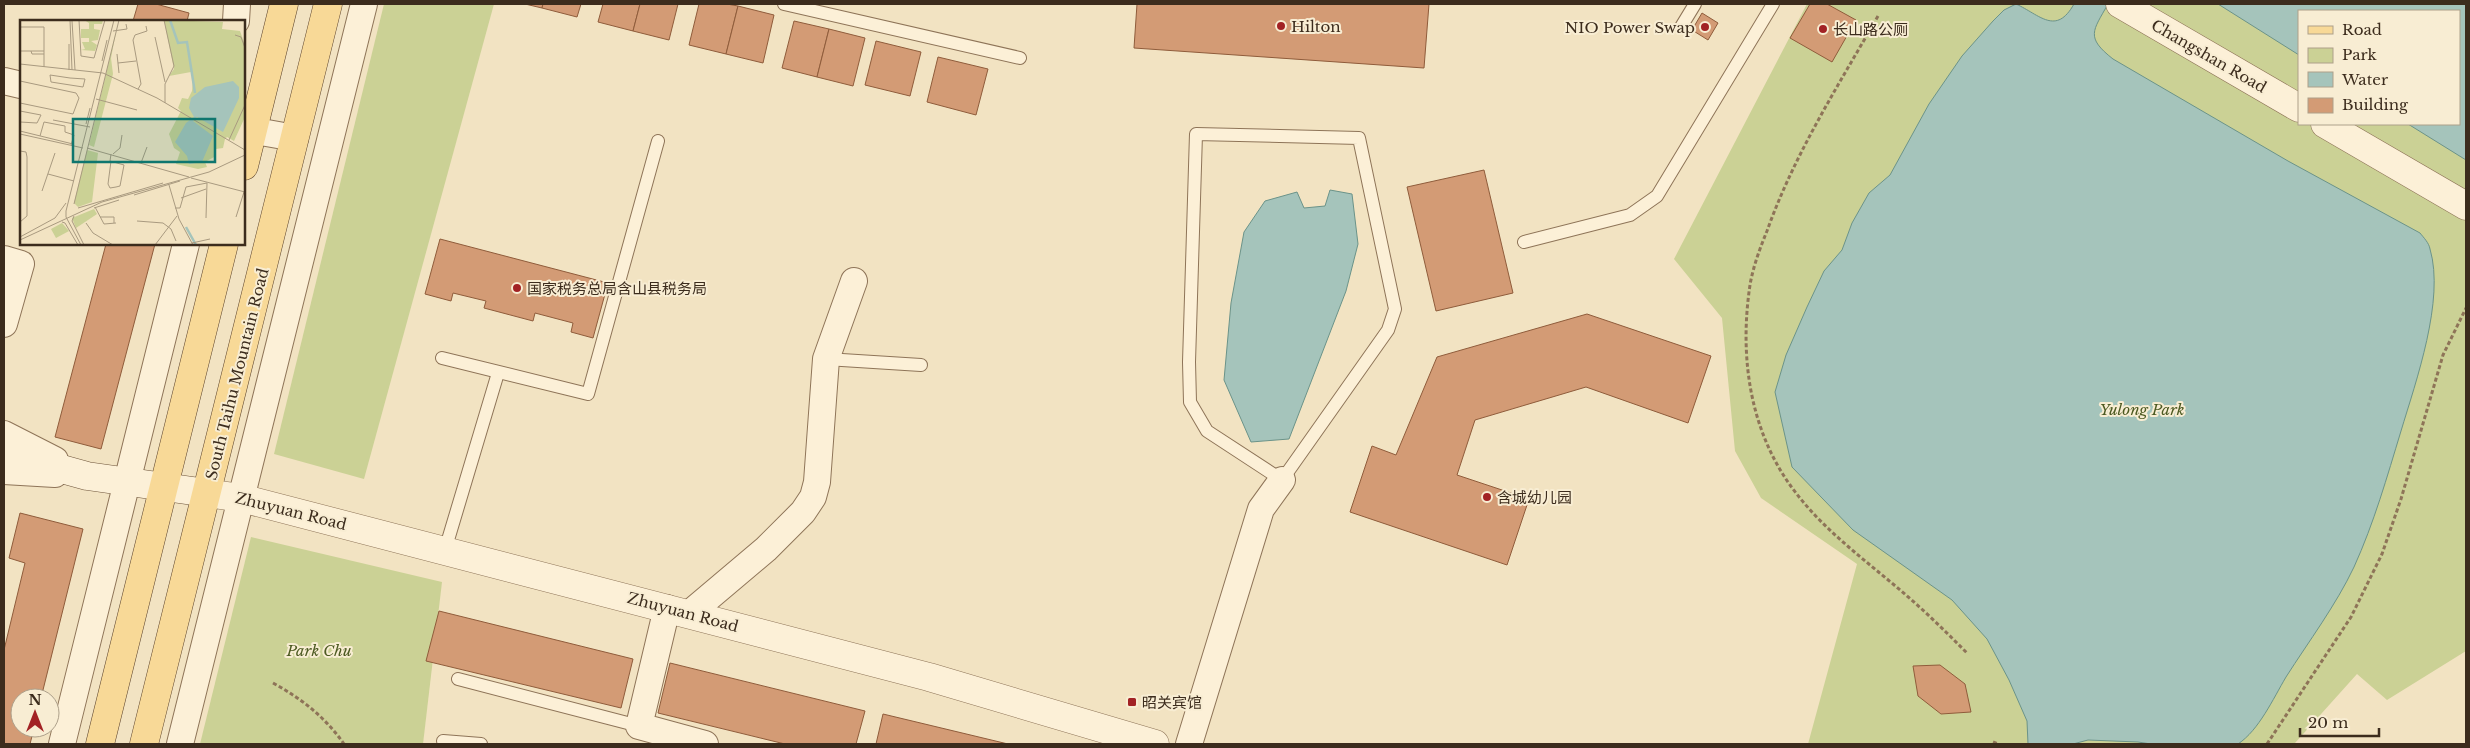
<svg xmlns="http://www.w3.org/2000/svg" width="2470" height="748" font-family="'Libre Baskerville','Noto Sans SC',serif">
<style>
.green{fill:#cbd195;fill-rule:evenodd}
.water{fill:#a5c4bb;stroke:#6b9389}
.building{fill:#d39b75;stroke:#8f5c3b}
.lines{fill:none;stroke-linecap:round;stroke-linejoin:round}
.service-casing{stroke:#8e7458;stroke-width:14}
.minor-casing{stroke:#8e7458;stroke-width:28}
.tertiary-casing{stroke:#8e7458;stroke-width:29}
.secondary-casing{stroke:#6f553b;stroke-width:29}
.primary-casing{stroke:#5b422c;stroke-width:29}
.path{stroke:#8e7458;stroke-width:3;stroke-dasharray:4 2.5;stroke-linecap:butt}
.service{stroke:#fcf0d7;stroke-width:12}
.minor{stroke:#fcf0d7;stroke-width:26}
.tertiary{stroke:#fcf0d7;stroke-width:28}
.secondary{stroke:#fcf0d7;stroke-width:28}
.primary{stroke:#f8d997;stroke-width:28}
.poi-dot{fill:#a22224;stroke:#f8edd3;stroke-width:2}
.labels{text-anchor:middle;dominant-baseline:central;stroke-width:4;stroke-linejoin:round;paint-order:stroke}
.poi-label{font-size:15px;fill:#3c2c1d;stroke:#f8edd3;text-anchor:start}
.street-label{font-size:15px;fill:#3c2c1d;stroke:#f8edd3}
.park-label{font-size:15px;font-style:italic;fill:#4d5a22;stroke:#f8edd3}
.inset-river{fill:none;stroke:#a5c4bb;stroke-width:2.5}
.inset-road{fill:none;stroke:#a99a80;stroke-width:1}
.view{fill:#0f766e;fill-opacity:0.15;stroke:#0f766e;stroke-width:2.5}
.inset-edge{fill:none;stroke:#3c2c1d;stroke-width:2.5}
</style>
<rect width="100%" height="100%" fill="#f2e3c2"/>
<g class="green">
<polygon points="384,4 494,4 364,479 274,454"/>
<path d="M1807 4H2466V651L2387 700 2357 674 2295 743 2297 744H1808L1857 564 1761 498 1735 451 1722 318 1674 259ZM2299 11H2459V124H2299Z"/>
<polygon points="251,537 442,582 423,744 200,744"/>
</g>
<g class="water">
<path d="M2016 4C2040 15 2056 36 2074 4H2108C2093 31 2085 37 2113 59L2288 161 2420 233C2424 238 2429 243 2430 249 2445 300 2416 381 2401 431 2387 477 2374 523 2354 567 2336 605 2309 641 2286 677 2273 699 2259 730 2238 744H2151L2138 742 2088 740 2073 744H2028L2027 721 2009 680 1987 639 1952 600 1853 530 1792 467 1775 392 1786 355 1807 307 1824 271 1842 250 1852 223 1869 193 1890 175 1929 104 1962 56 1993 21 2004 10Z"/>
<polygon points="2218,4 2466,4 2466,160 2408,124 2459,124 2459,11 2299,11 2299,55"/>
<polygon points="1330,190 1352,194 1358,244 1346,291 1289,439 1251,442 1224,380 1231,303 1244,232 1265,201 1297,192 1304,208 1325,206"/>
</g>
<g class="building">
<polygon points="138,4 156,4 189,13 187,21 133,21"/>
<polygon points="525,4 543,4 542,8"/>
<polygon points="543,4 581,4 577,17 542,8"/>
<polygon points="603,4 640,4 633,31 598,22"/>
<polygon points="640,4 678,4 669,40 633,31"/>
<polygon points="699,4 727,4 738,6 726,54 689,45"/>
<polygon points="1137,4 1429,4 1424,68 1134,48"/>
<polygon points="1810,4 1827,4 1856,20 1832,62 1790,38"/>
<polygon points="738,6 774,15 763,63 726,54"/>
<polygon points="1702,13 1718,23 1708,40 1692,30"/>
<polygon points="794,21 829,29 817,77 782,68"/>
<polygon points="829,29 865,38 853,86 817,77"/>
<polygon points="876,41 921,52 910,96 865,85"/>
<polygon points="938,57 988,69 976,115 927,102"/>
<polygon points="1484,170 1513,293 1436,311 1407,187"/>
<polygon points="440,239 608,283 593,338 571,332 573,323 535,313 533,321 484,308 486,301 453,293 451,301 425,294"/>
<polygon points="106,244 155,244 101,449 55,437"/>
<polygon points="1587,314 1711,356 1688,423 1586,387 1475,420 1457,475 1529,499 1507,565 1350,512 1372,446 1396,455 1437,357"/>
<polygon points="20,513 83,529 41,698 20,698 20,728 34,728 30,744 4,744 4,650 25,563 9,558"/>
<polygon points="439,611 633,659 621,708 426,661"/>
<polygon points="670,663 865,711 856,744 785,744 658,713"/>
<polygon points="1940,665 1965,684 1971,712 1941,714 1918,696 1913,666"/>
<polygon points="883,714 1008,744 876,744"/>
</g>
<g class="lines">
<g class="service-casing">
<g id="service">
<polyline points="784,4 1020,58"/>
<polyline points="1681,27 1695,4"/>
<polygon points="1196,134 1359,138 1395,309 1388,330 1282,480 1207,431 1190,402 1189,362"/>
<polyline points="1524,242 1630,215 1657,196 1773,4"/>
<polyline points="442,358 588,394 658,141"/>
<polyline points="826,359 921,365"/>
<polyline points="445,550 498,373"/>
<polyline points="458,679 639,726"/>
<polyline points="443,741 481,744"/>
</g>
</g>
<g class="minor-casing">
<g id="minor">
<polyline points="236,21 237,4"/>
<polyline points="4,81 21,85"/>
<polyline points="244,129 295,138"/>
<polyline points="4,259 21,264 4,324"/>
<polyline points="4,434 55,460"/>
<polyline points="4,471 55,474"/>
<polyline points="667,608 639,726 705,744"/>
<polyline points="689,614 766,549 803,512 813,497 817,482 826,359 854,281"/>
<polyline points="62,744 186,244"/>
<polyline points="180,744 364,4"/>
<polyline points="1189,744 1261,509 1282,480"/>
</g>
</g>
<g class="tertiary-casing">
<g id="tertiary">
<polyline points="2120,4 2299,108"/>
<polyline points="2325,124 2466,206"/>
<polyline points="207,493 241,498 929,677 1155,744"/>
</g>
</g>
<g class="secondary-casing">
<polyline id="secondary" points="4,453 87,476 207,493"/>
</g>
<g class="primary-casing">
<g id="primary">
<polyline points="244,166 284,4"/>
<polyline points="100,744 224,244"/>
<polyline points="144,744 328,4"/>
</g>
</g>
<g class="path">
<path d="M1878 16C1838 86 1794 155 1767 231 1760 248 1753 267 1750 285 1739 358 1750 434 1796 493 1829 536 1875 567 1915 603 1933 619 1950 636 1967 653"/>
<path d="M273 683C302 699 325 717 344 744"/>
<polyline points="1993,742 1998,744"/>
<polyline points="2267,744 2351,617 2382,554 2401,499 2443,355 2466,308"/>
</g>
<use href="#service" class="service"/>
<use href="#minor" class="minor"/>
<use href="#tertiary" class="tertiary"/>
<use href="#secondary" class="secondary"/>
<use href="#primary" class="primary"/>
</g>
<g class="poi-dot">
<circle cx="1281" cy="26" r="5"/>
<circle cx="1705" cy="27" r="5"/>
<circle cx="1823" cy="29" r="5"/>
<circle cx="517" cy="288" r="5"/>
<circle cx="1487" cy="497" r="5"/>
<rect x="1127" y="697" width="10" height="10" rx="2.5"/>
</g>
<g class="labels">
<g class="poi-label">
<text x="1291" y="26">Hilton</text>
<text x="1695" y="27" text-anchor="end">NIO Power Swap</text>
<text x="1833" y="29">长山路公厕</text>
<text x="527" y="288">国家税务总局含山县税务局</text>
<text x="1497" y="497">含城幼儿园</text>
<text x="1142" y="702">昭关宾馆</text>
</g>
<g class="street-label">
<text transform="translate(2209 56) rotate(30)">Changshan Road</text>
<text transform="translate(237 374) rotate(-76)">South Taihu Mountain Road</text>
<text transform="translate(291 511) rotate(14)">Zhuyuan Road</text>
<text transform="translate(683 612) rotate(15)">Zhuyuan Road</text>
</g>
<g class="park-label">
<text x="2142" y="409">Yulong Park</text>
<text x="319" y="650">Park Chu</text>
</g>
</g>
<g transform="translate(20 20)">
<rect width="225" height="225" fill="#f2e3c2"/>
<path d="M64 0H83L82 4H74V9L80 10 78 20 71 21 77 25 75 31 61 30 65 29 62 22H69V18H61V9H69V3ZM144 0 203 2 202 9 220 11 225 25V97L214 121 207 117 205 119 203 128 196 129V136L185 142 187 147 178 149 156 144 160 132 154 128 149 114 161 91 158 88 162 78 168 79 172 71 173 59 171 52 149 56 154 49ZM96 12 91 38 93 54 74 127 69 125ZM67 130 78 133 72 182 58 187 54 183ZM74 189 77 194 56 208 52 198ZM42 203 49 211 36 218 31 209Z" fill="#cbd195"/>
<path d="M213 61 219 67V78L203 112 177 97 173 101 193 116 182 142 169 144 167 136 155 122 166 103 174 97 169 88 171 78 185 67Z" fill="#a5c4bb"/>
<path class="inset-river" d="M150 0 158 23 167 22 175 73M166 207 176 225"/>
<path class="inset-road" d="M50 0 52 50M59 0 61 36 74 38 85 0M144 0 154 46 145 64V83M52 1 55 50M0 7H24V47M93 11 107 9 106 4M215 15 221 17 225 28M135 17 145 62M49 24V50M0 31H24M11 31 12 34H24M97 34 99 53M82 41 87 20M98 43 116 41M0 44 83 53 137 78 225 130M30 55 50 58 65 59 63 67 31 62ZM0 61 56 73 59 78 53 94 0 83M118 69 121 64 113 20 115 15 127 11 126 6M76 79 117 90M0 91 21 95 17 103 0 102M33 100 70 107M66 104 70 88M0 111 53 124M0 114 63 128M20 116 24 102 45 106V112L54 115 51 125M209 120 225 85M67 128 169 157M0 131 6 132 7 137V196L0 202M93 134 100 128 102 115M91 141 88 164 90 168 96 167 100 166 104 145 90 141 91 134M121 143 127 127M28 154 54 161M171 158 225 172M149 165 159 199 173 225M22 171 35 133M114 175 160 161M161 178 186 169M54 184 99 0M75 187 84 204 96 203M58 188 143 163M74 188 99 180M155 188H160L166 167 187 163 186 198M54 196 52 201 64 225M80 197H94V203M216 197 224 172M117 201 143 203 151 209 156 221M42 202 45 203 58 225M66 203 73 213 93 225M0 217 35 198 46 183M0 220 82 182 189 152 225 135M172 223 190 219M61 225 46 197V191L94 0M135 225 157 196"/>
<path class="view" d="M53 99H195V142H53Z"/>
<rect width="225" height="225" class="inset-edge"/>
</g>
<rect width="2470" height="748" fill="none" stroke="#3c2c1d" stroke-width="10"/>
<rect x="2298" y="10" width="162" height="115" fill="#f8edd3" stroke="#ada08a"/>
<rect x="2308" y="26" width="25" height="8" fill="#f8d997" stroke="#ada08a"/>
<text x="2342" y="35" font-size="15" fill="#3c2c1d">Road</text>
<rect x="2308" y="48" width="25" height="15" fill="#cbd195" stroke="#ada08a"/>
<text x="2342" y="60" font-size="15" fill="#3c2c1d">Park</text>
<rect x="2308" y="72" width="25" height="15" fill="#a5c4bb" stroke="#ada08a"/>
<text x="2342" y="85" font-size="15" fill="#3c2c1d">Water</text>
<rect x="2308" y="98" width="25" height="15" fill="#d39b75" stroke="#ada08a"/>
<text x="2342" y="110" font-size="15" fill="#3c2c1d">Building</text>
<g transform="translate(35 713)"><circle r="24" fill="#f8edd3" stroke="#ada08a"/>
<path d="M0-4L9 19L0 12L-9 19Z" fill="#a22224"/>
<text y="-8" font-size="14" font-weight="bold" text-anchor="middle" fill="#3c2c1d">N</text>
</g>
<path d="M2300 728v8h79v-8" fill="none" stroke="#3c2c1d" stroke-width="2.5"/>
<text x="2308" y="728" font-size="15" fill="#3c2c1d" stroke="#f8edd3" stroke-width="4" paint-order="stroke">20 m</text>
</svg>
